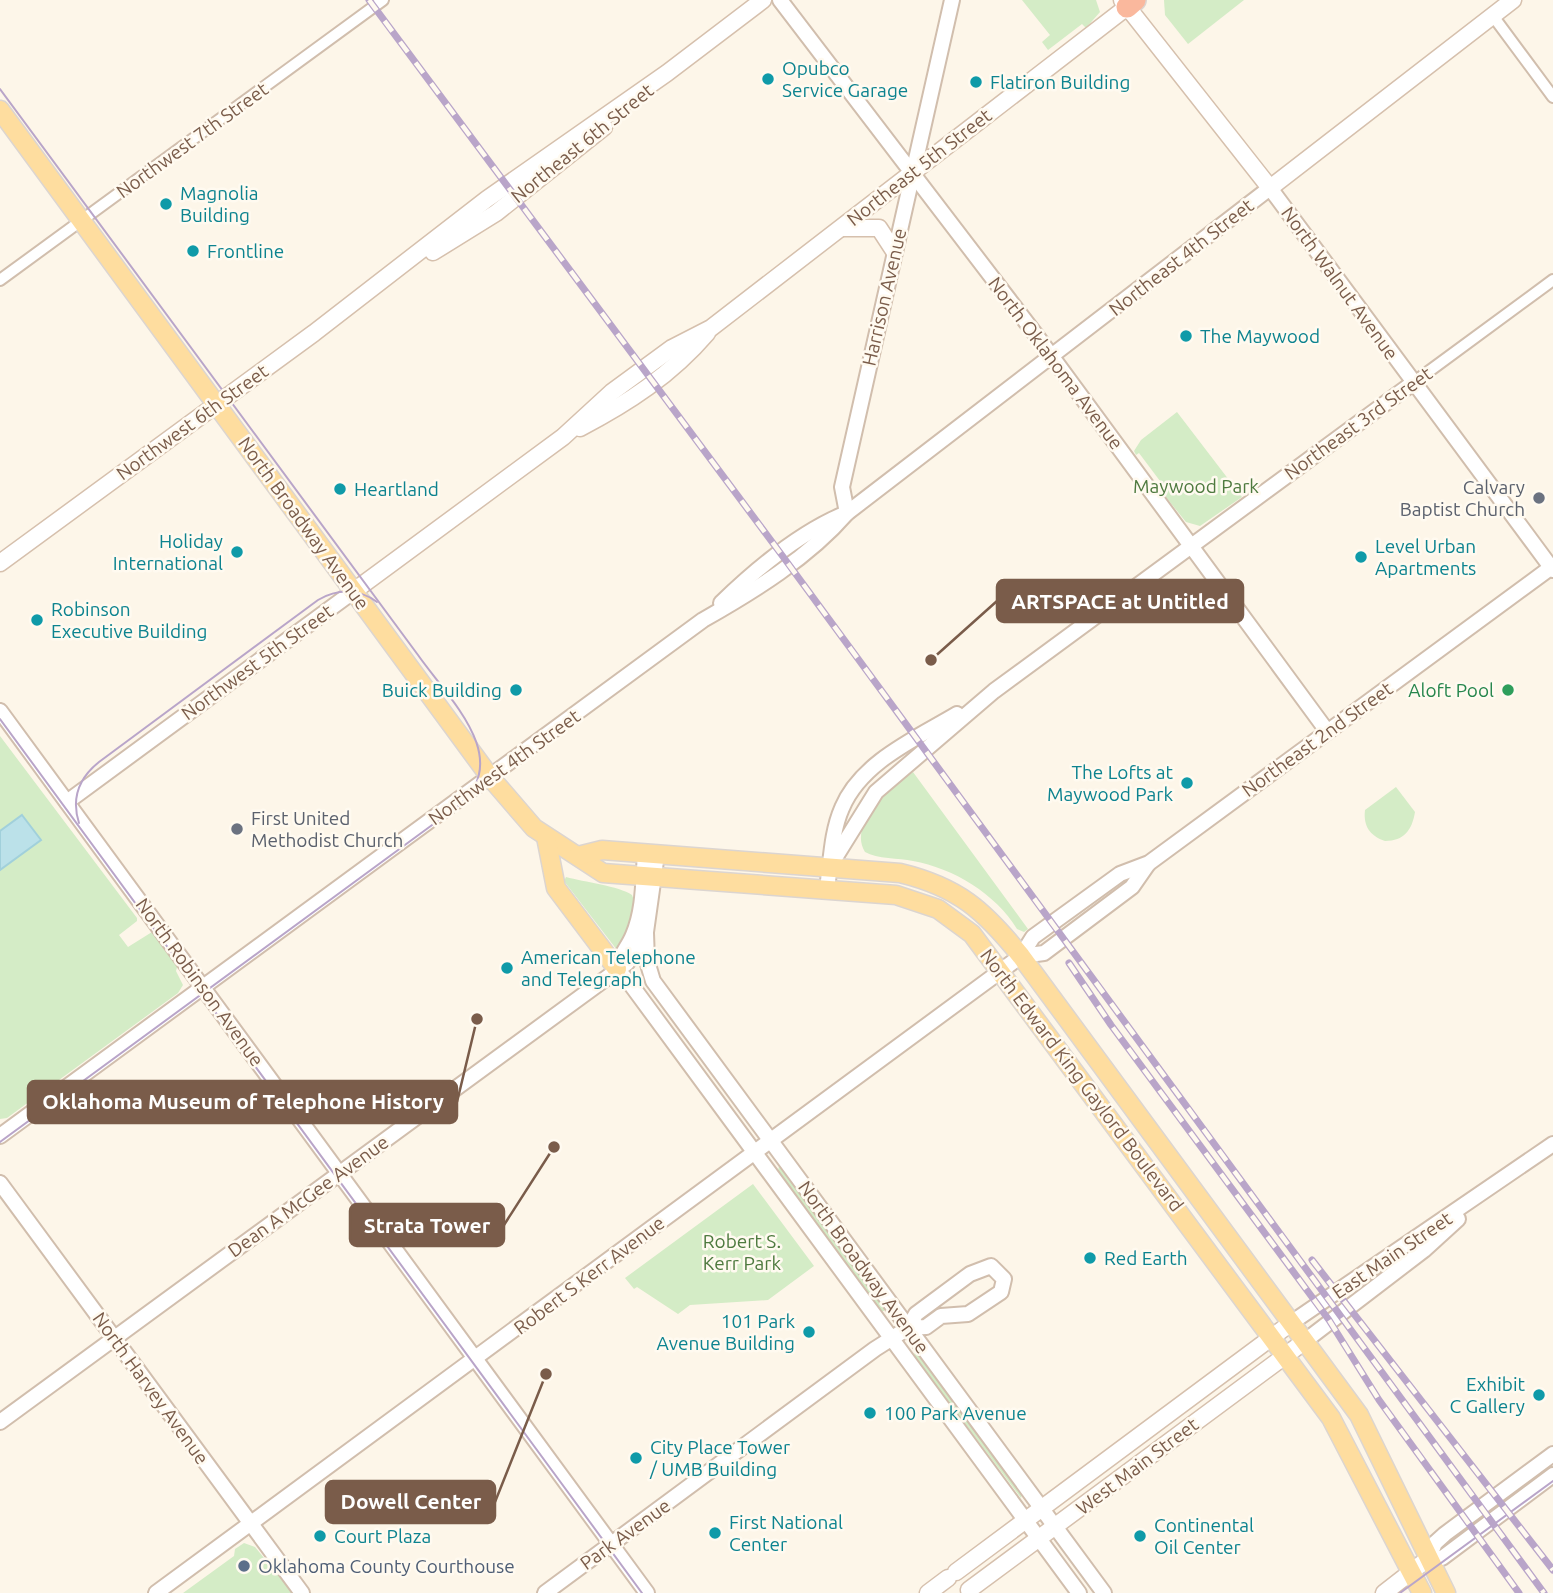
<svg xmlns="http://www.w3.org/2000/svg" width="1553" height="1593" font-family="Ubuntu,sans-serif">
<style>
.green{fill:#d4ecc6}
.water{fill:#bbe1e9;stroke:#a1d0db;stroke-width:2}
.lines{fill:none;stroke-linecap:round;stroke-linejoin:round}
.minor-casing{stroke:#d1bead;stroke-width:14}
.tertiary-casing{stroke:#d1bead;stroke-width:18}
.secondary-casing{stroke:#d6c0ad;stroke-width:19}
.primary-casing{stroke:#dcd5d0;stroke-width:21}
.motorway-casing{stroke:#dcd5d0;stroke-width:24}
.minor{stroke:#fff;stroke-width:10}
.tertiary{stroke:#fff;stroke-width:14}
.secondary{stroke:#fff;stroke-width:16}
.primary{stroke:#fedd9f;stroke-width:18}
.motorway{stroke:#fab89d;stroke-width:21}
.tram{stroke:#b9a5c9;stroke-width:2}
.rail-casing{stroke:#b9a5c9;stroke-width:7}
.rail{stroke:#fffaf0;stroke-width:4.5;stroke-dasharray:13;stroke-linecap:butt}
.culture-dot{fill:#0f9aa8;stroke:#fffaf0;stroke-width:2.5}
.worship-dot{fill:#6b7280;stroke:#fffaf0;stroke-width:2.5}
.leisure-dot{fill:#2e9e5b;stroke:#fffaf0;stroke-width:2.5}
.service-dot{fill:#5c6f8a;stroke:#fffaf0;stroke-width:2.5}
.labels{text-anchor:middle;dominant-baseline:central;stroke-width:5;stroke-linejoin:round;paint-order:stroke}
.culture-label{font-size:19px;fill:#0d838f;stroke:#fffaf0;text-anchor:start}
.street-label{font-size:19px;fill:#7a5c4a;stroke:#fffaf0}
.park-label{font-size:19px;fill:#4e7a3f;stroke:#fffaf0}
.worship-label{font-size:19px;fill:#5b616d;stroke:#fffaf0;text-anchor:end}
.leisure-label{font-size:19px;fill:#27864d;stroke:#fffaf0;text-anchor:end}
.service-label{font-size:19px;fill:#4e5e75;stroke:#fffaf0;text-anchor:start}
.leader{fill:none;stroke:#7a5c4a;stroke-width:2.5}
.callout-dot{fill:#7a5c4a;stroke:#fffaf0;stroke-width:2.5}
.callout{fill:#7a5c4a;stroke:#7a5c4a;stroke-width:2.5}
.callout-label{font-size:21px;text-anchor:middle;font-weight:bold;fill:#fff}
</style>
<rect width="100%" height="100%" fill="#fdf6e9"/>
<g class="green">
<polygon points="1022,0 1096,0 1100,12 1086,28 1082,24 1048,50 1042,42 1050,35"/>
<polygon points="1164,0 1244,0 1188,44 1165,15"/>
<polygon points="1177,412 1242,497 1200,526 1186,522 1165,496 1166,489 1139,453 1136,455 1134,451 1141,440"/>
<polygon points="0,736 137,918 137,921 119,935 128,947 152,932 178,964 176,971 183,985 178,993 7,1118 0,1119"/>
<path d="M913 772 1028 929 1024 932 1017 929C996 894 953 868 913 861 899 858 877 859 865 852 847 824 893 786 913 772Z"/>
<path d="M1396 787 1415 812C1412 830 1404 841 1385 841 1370 836 1363 826 1365 810Z"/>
<path d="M566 877C584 882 619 886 632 895 640 914 627 934 617 950L564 881Z"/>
<polygon points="779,1166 885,1308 884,1311 880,1311 778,1171"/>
<polygon points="753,1184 814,1266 768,1300 690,1305 678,1314 637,1287 634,1289 625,1278"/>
<polygon points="915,1351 1022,1494 1021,1498 914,1356"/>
<polygon points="244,1543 255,1547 293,1593 183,1593 234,1556 235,1549"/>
</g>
<polygon class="water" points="22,815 41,840 0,870 0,831"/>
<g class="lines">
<g class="minor-casing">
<g id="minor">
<polyline points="1493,16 1553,97"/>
<polyline points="0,280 383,0"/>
<polyline points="1413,383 1553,280"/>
</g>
</g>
<g class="tertiary-casing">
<g id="tertiary">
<polyline points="780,0 1036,335 1327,731"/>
<polyline points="847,513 842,487 952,0"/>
<path d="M721 603C755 570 798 534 842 515"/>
<polyline points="0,711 647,1593"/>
<polyline points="67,802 354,591"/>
<polyline points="830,866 876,792 994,691 1413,383"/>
<path d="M827 888C831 863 831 833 842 808 861 762 917 738 957 714"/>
<polyline points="646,933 647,961 653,981 1104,1593"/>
<polyline points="1021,956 1044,953 1132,887 1148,864"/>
<polyline points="617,969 632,986 1079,1593"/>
<path d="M617 969C619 955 628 948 633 935 644 910 643 880 645 853"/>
<path d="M0 1136 703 620C754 591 808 558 847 513L1270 188 1553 570"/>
<polyline points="0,1183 302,1593"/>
<polyline points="1291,1323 1553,1144"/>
<polyline points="1305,1341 1424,1250 1458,1219"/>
<polyline points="0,1422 627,963 646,932 657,854"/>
<polyline points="1553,1454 1445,1534 1435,1543 1429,1558 1442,1558 1553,1475"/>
<polyline points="156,1593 1002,970 1021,956 1033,937 1120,874 1149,863 1553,566"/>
<polyline points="545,1593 875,1349 908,1328 916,1314 970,1274 991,1266 1004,1279 1001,1292 968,1314 941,1316 926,1327 908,1328"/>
</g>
</g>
<g class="secondary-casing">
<g id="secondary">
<polyline points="1122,0 1270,188 1513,0"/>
<polyline points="842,228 879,228 894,251"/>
<polyline points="433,252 496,213 604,127"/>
<path d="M580 428C628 403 671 375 707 333"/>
<polyline points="0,563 314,333 487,199 667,73 763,0"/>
<polyline points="354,591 563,437 612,392 672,348 711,328 1127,7"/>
<polyline points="956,1572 1291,1323"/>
<polyline points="969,1590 1305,1341"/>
<polyline points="928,1593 948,1578"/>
<polyline points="1384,1593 1429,1558"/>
</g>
</g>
<g class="primary-casing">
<g id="primary">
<polyline points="0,110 490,777 534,828 603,873 896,895 938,909 972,934 1331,1418 1422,1593"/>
<polyline points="546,837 556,888 617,969"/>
<path d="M578 856 602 850 900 873C958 887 984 910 1021 956L1359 1415 1446 1593"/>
</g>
</g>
<g class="motorway-casing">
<polyline id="motorway" points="1127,7 1135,0"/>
</g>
<use href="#minor" class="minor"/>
<use href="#tertiary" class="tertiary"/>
<use href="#secondary" class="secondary"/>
<use href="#primary" class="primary"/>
<use href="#motorway" class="motorway"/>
<g class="tram">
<path d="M0 89 418 655C448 698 515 759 458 806L0 1142"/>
<polyline points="0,719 642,1593"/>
<path d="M79 823C71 798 79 778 99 762L318 600C337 589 359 588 377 602"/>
<polyline points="1400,1593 1553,1481"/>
</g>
<g class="rail-casing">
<g id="rail">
<polyline points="369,0 784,558 1544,1593"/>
<polyline points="1069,963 1111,1025 1329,1320 1379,1400 1519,1593"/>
<polyline points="1312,1260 1553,1570"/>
</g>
</g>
<use href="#rail" class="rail"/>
</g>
<g class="culture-dot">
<circle cx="768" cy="79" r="7"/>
<circle cx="976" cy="82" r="7"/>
<circle cx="166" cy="204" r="7"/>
<circle cx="193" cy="251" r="7"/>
<circle cx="1186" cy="336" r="7"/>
<circle cx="340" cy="489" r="7"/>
<circle cx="237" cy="552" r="7"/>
<circle cx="1361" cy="557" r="7"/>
<circle cx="37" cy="620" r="7"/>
<circle cx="516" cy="690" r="7"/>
<circle cx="1187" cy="783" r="7"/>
<circle cx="507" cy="968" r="7"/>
<circle cx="1090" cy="1258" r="7"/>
<circle cx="809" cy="1332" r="7"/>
<circle cx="1539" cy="1395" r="7"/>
<circle cx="870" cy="1413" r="7"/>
<circle cx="636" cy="1458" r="7"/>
<circle cx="715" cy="1533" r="7"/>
<circle cx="320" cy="1536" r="7"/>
<circle cx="1140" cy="1536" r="7"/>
</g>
<g class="worship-dot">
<circle cx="1539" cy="498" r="7"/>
<circle cx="237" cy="829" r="7"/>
</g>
<circle class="leisure-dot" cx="1508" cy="690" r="7"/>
<circle class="service-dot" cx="244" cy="1566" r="7"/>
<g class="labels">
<g class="culture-label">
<text x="782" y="68">Opubco<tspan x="782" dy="22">Service Garage</tspan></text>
<text x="990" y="82">Flatiron Building</text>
<text x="180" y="193">Magnolia<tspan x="180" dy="22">Building</tspan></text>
<text x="207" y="251">Frontline</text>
<text x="1200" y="336">The Maywood</text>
<text x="354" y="489">Heartland</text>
<text x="223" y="541" text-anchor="end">Holiday<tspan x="223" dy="22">International</tspan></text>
<text x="1375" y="546">Level Urban<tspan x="1375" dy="22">Apartments</tspan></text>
<text x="51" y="609">Robinson<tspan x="51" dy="22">Executive Building</tspan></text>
<text x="502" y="690" text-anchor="end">Buick Building</text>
<text x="1173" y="772" text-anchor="end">The Lofts at<tspan x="1173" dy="22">Maywood Park</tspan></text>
<text x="521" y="957">American Telephone<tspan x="521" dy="22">and Telegraph</tspan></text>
<text x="1104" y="1258">Red Earth</text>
<text x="795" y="1321" text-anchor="end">101 Park<tspan x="795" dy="22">Avenue Building</tspan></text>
<text x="1525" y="1384" text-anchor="end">Exhibit<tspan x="1525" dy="22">C Gallery</tspan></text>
<text x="884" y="1413">100 Park Avenue</text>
<text x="650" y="1447">City Place Tower<tspan x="650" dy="22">/ UMB Building</tspan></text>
<text x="729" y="1522">First National<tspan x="729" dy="22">Center</tspan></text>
<text x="1154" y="1525">Continental<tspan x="1154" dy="22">Oil Center</tspan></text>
<text x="334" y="1536">Court Plaza</text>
</g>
<g class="street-label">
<text transform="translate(192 140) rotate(-36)">Northwest 7th Street</text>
<text transform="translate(582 143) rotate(-39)">Northeast 6th Street</text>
<text transform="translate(919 167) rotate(-38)">Northeast 5th Street</text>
<text transform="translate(1181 257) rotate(-38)">Northeast 4th Street</text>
<text transform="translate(1340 283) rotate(54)">North Walnut Avenue</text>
<text transform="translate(884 297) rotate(-77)">Harrison Avenue</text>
<text transform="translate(1056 363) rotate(53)">North Oklahoma Avenue</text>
<text transform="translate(192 422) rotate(-36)">Northwest 6th Street</text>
<text transform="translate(1358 423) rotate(-36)">Northeast 3rd Street</text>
<text transform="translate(304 523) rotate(54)">North Broadway Avenue</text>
<text transform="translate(257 662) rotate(-36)">Northwest 5th Street</text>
<text transform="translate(1317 739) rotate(-36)">Northeast 2nd Street</text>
<text transform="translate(504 767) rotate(-36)">Northwest 4th Street</text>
<text transform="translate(200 982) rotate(54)">North Robinson Avenue</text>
<text transform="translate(1082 1080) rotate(53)">North Edward King Gaylord Boulevard</text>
<text transform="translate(308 1196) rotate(-36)">Dean A McGee Avenue</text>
<text transform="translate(1392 1255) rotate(-34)">East Main Street</text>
<text transform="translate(864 1267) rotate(54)">North Broadway Avenue</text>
<text transform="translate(589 1275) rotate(-37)">Robert S Kerr Avenue</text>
<text transform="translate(151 1388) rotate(54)">North Harvey Avenue</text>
<text transform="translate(1137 1466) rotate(-37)">West Main Street</text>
<text transform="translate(625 1534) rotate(-36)">Park Avenue</text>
</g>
<g class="park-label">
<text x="1196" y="486">Maywood Park</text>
<text x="742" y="1241">Robert S.<tspan x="742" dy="22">Kerr Park</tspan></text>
</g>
<g class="worship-label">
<text x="1525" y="487">Calvary<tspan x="1525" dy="22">Baptist Church</tspan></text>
<text x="251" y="818" text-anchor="start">First United<tspan x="251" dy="22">Methodist Church</tspan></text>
</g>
<g class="leisure-label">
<text x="1494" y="690">Aloft Pool</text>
</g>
<g class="service-label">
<text x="258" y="1566">Oklahoma County Courthouse</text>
</g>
</g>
<path class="leader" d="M931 660L997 601M477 1019L457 1102M554 1147L504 1225M546 1374L495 1502"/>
<g class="callout-dot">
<circle cx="931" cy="660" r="7"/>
<circle cx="477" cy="1019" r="7"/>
<circle cx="554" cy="1147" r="7"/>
<circle cx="546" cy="1374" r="7"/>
</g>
<g class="callout">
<rect x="997" y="580" width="246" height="42" rx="7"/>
<rect x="28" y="1081" width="429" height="42" rx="7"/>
<rect x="350" y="1204" width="154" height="42" rx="7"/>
<rect x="326" y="1481" width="169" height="42" rx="7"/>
</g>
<g class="callout-label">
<text x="1120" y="609">ARTSPACE at Untitled</text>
<text x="243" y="1109">Oklahoma Museum of Telephone History</text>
<text x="427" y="1233">Strata Tower</text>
<text x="411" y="1509">Dowell Center</text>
</g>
</svg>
